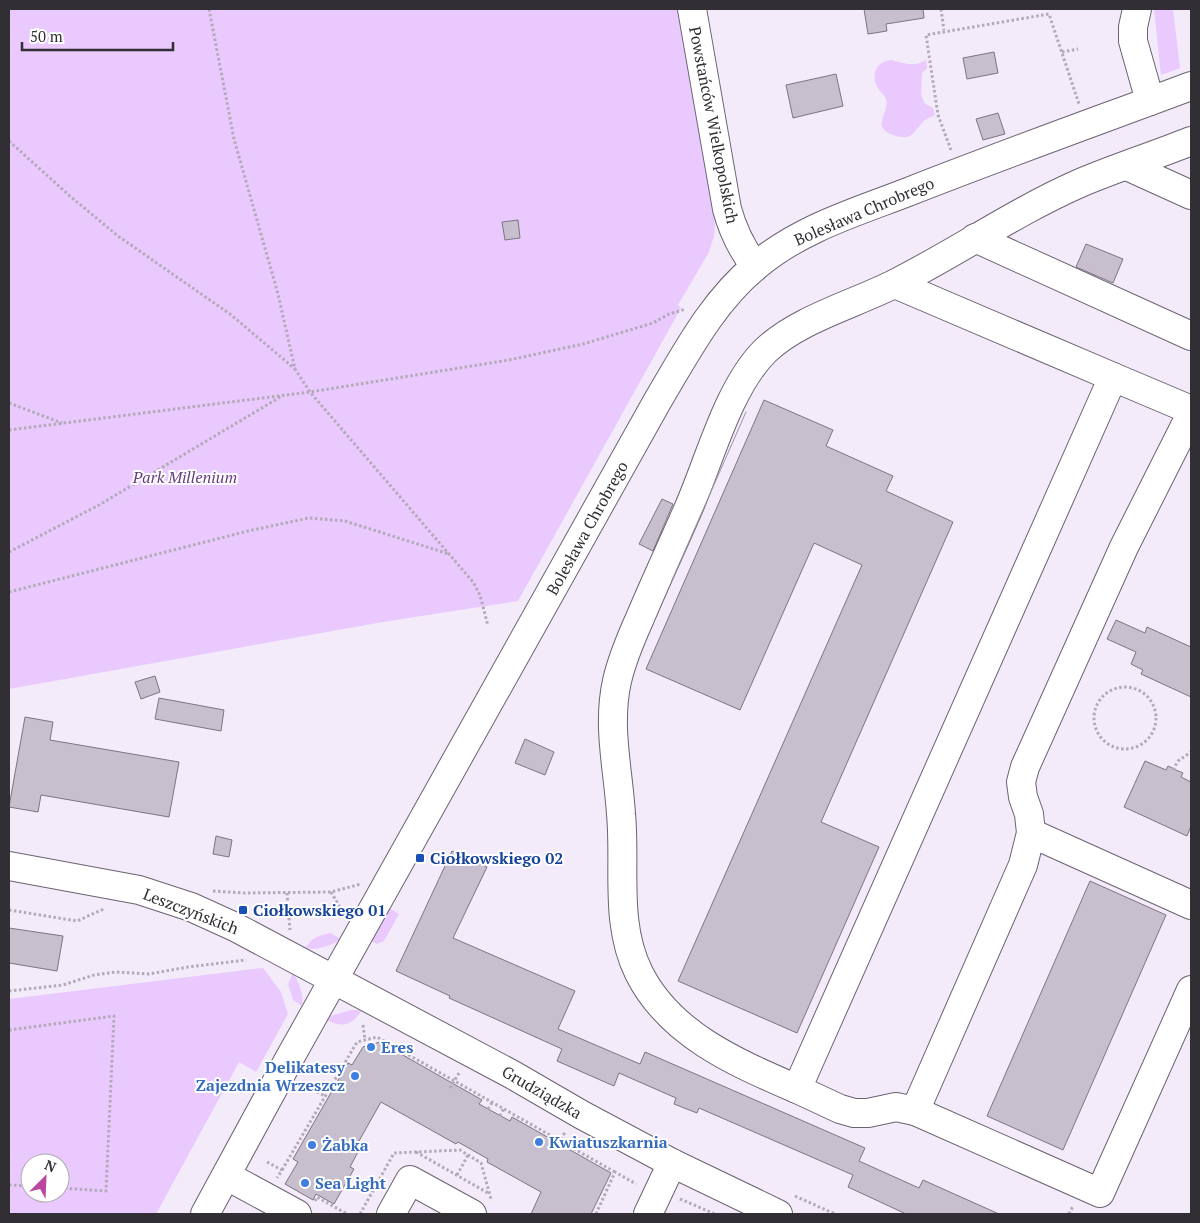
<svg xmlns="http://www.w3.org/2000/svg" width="1200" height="1223" font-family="'PT Serif',serif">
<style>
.green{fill:#e9c9fe;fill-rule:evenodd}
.building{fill:#c7bece;stroke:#7d7583}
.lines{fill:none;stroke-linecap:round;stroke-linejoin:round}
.minor-casing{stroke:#6b6371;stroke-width:30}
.path{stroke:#b2abb7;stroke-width:3;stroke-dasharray:2.5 2.5;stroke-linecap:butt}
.minor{stroke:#fff;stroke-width:28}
.tram{stroke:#9b95a0;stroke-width:1}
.transit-dot{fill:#1a4fb4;stroke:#fff;stroke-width:2}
.shop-dot{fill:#3f7fe0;stroke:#fff;stroke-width:2}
.labels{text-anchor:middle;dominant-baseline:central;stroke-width:4;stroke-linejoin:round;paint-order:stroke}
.street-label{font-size:16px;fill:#312e34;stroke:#fff}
.park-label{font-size:16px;font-style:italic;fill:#673c80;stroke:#fff}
.transit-label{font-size:16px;font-weight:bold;fill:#164399;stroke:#fff;text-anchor:start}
.shop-label{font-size:16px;font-weight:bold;fill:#366cbe;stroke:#fff;text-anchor:start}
</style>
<rect width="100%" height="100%" fill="#f3eafa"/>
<g class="green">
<polygon points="9,9 679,9 715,221 714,236 709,252 678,305 681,308 518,601 383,622 9,689"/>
<polygon points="1154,9 1173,9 1180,68 1161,75"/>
<path d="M891 60C904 63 914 68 926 60L927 68 922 73 921 95 925 104 933 108 935 115C931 117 925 119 922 123 912 134 911 141 893 135 870 126 890 114 886 99 884 94 879 91 877 86 871 74 877 61 891 60Z"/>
<polygon points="389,908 399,914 384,941 377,944 371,941"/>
<path d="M330 933 341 939C333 945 316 951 306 948 312 937 318 936 330 933Z"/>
<path d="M263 968 281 992 288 1014 256 1072 239 1062 156 1214H9V999ZM30 1163H60V1193H30Z"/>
<path d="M293 973C299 982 304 995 302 1006L293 1000 288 984Z"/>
<path d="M351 1010H362C353 1024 343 1029 327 1020L331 1016Z"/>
</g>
<g class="building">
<polygon points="864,9 923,9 924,18 886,24 887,31 868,34"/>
<polygon points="994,52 998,73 967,79 963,58"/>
<polygon points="836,74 843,106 793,118 786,85"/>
<polygon points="998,113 1005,134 983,140 976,119"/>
<polygon points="518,220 520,238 505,240 502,222"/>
<polygon points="1086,244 1123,259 1113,283 1076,267"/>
<polygon points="764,400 833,430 826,446 893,476 886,491 953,522 821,822 879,847 797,1033 678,981 862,565 814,543 740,710 646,669"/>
<polygon points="662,499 673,504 653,551 639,544"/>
<polygon points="1116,620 1145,633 1147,627 1191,647 1191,697 1141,674 1143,670 1131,664 1136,652 1107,639"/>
<polygon points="155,676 160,692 141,699 135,682"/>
<polygon points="159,698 224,710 221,731 155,719"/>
<polygon points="25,717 53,722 50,740 179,762 169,817 41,795 38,812 9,807"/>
<polygon points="525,739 554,752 545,775 515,763"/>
<polygon points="1145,761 1166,770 1168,766 1176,770 1183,773 1181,777 1191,782 1191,826 1187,836 1124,807"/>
<polygon points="216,836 232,840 229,857 213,854"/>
<polygon points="452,851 487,867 453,938 575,991 558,1029 640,1064 645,1052 865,1148 859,1161 919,1188 923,1180 999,1214 906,1214 848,1187 853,1175 699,1108 697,1113 674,1104 676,1098 619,1073 614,1086 557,1061 562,1049 449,998 450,996 396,971"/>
<polygon points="1090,881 1166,915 1063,1150 987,1116"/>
<polygon points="9,928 63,936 57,971 9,963"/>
<polygon points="380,1042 482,1100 479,1104 510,1121 512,1117 611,1173 591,1214 531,1214 541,1192 487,1162 488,1159 458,1142 456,1144 381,1102 355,1148 359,1150 350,1167 354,1169 334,1204 316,1194 313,1200 285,1184 298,1162 293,1159 348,1063 352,1065 363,1047"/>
</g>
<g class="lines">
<g class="minor-casing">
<g id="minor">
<path d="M692 9 727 209C733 231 741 248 755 266"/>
<polyline points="1137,9 1133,27 1133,41 1150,101"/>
<polyline points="1127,166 1191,195"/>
<polyline points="975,238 1191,336"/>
<polyline points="895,284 1113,377"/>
<polyline points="1191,410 1113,377 797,1089 840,1109 854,1113 868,1113 896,1107 915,1111 1023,865 1031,833 1029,814 1023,797 1021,782 1025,767 1124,547 1191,414"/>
<polyline points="1031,833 1191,905"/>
<polyline points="9,866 139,890 191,907 235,927 513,1075 582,1115 672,1163 778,1214"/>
<path d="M797 1089C737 1063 670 1035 639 973 614 923 626 866 621 814 618 768 607 726 617 681 622 659 631 638 640 618 656 580 673 544 689 507 710 459 728 388 765 351 798 319 855 304 896 283 957 252 1015 212 1078 184 1115 168 1154 156 1191 141"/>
<polyline points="915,1111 1100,1193 1191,990"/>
<polyline points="227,1176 297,1214"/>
<path d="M205 1214 288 1061 658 400C686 353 713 301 756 266 799 229 856 212 908 192 1002 155 1097 121 1191 86"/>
<polyline points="391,1214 410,1180 472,1214"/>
<polyline points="648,1214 672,1163"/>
</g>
</g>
<g class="path">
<polyline points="209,9 234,139 278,294 295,369 310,392 473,582 480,595 488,626"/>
<polyline points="941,9 944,30"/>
<polyline points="1062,52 1078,49"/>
<polyline points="9,141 71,197 118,236 230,314 295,369"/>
<polyline points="951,150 938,115 926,35 1049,14 1079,104"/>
<polyline points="9,403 62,423"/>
<polyline points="9,430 310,392 509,360 583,344 653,323 669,314 686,309"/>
<polyline points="9,552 99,505 282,396"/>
<polyline points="9,592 248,531 309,518 345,521 449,554"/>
<circle cx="1125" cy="718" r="31"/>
<polyline points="1173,770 1178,761 1191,752"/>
<polyline points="213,891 244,893 331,892 361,884"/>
<polyline points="331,892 344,914"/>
<polyline points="287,893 290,930"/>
<polyline points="9,910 77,921 104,909"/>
<polyline points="9,991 63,985 94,975 116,972 149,974 188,967 246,960"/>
<polyline points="363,1025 365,1040"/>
<polyline points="9,1030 114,1016 106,1191 60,1188"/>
<polyline points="308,1087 325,1096"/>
<polyline points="450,1088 459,1073"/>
<polyline points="488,1109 493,1101"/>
<polyline points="500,1116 504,1108"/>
<polyline points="556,1148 565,1132"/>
<polyline points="416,1152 488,1193"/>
<polyline points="267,1162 282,1170 277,1178"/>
<polyline points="282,1170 357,1042 377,1037 615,1172"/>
<polyline points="457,1175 468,1155"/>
<polyline points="9,1185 30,1186"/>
<polyline points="795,1196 835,1214"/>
<polyline points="680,1199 715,1214"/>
<polyline points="315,1201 317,1197 347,1214"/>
<polyline points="360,1214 394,1153 460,1150 481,1163 491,1199"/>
<polyline points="596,1214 615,1172 636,1184"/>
<polyline points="1069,1214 1073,1206"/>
</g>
<use href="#minor" class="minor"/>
<polyline class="tram" points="672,580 746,412"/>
</g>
<g class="transit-dot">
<rect x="415" y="853" width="10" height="10" rx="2.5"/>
<rect x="238" y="905" width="10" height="10" rx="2.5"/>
</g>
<g class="shop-dot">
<circle cx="371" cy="1047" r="5"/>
<circle cx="355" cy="1076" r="5"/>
<circle cx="539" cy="1142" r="5"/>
<circle cx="312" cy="1145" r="5"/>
<circle cx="305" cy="1183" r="5"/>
</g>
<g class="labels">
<g class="street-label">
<text transform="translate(714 125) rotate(79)">Powstańców Wielkopolskich</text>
<text transform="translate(864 211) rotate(-23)">Bolesława Chrobrego</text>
<text transform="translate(587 528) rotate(-61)">Bolesława Chrobrego</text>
<text transform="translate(191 911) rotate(21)">Leszczyńskich</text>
<text transform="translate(542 1092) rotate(30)">Grudziądzka</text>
</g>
<g class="park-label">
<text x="185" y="477">Park Millenium</text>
</g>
<g class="transit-label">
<text x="430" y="858">Ciołkowskiego 02</text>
<text x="253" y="910">Ciołkowskiego 01</text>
</g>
<g class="shop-label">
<text x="381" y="1047">Eres</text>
<text x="345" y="1067" text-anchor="end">Delikatesy<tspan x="345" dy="18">Zajezdnia Wrzeszcz</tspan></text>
<text x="549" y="1142">Kwiatuszkarnia</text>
<text x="322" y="1145">Żabka</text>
<text x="315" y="1183">Sea Light</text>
</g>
</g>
<rect width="1200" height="1223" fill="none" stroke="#312e34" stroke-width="20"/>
<g transform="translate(45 1178) rotate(24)"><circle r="24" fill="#ffffff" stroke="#adabae"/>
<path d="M0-4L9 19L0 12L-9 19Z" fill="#ba469e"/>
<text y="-8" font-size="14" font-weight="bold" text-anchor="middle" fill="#312e34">N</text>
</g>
<path d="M22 42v8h151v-8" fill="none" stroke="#312e34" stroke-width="2.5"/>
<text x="30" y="42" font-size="15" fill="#312e34" stroke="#ffffff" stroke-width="4" paint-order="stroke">50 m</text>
</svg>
